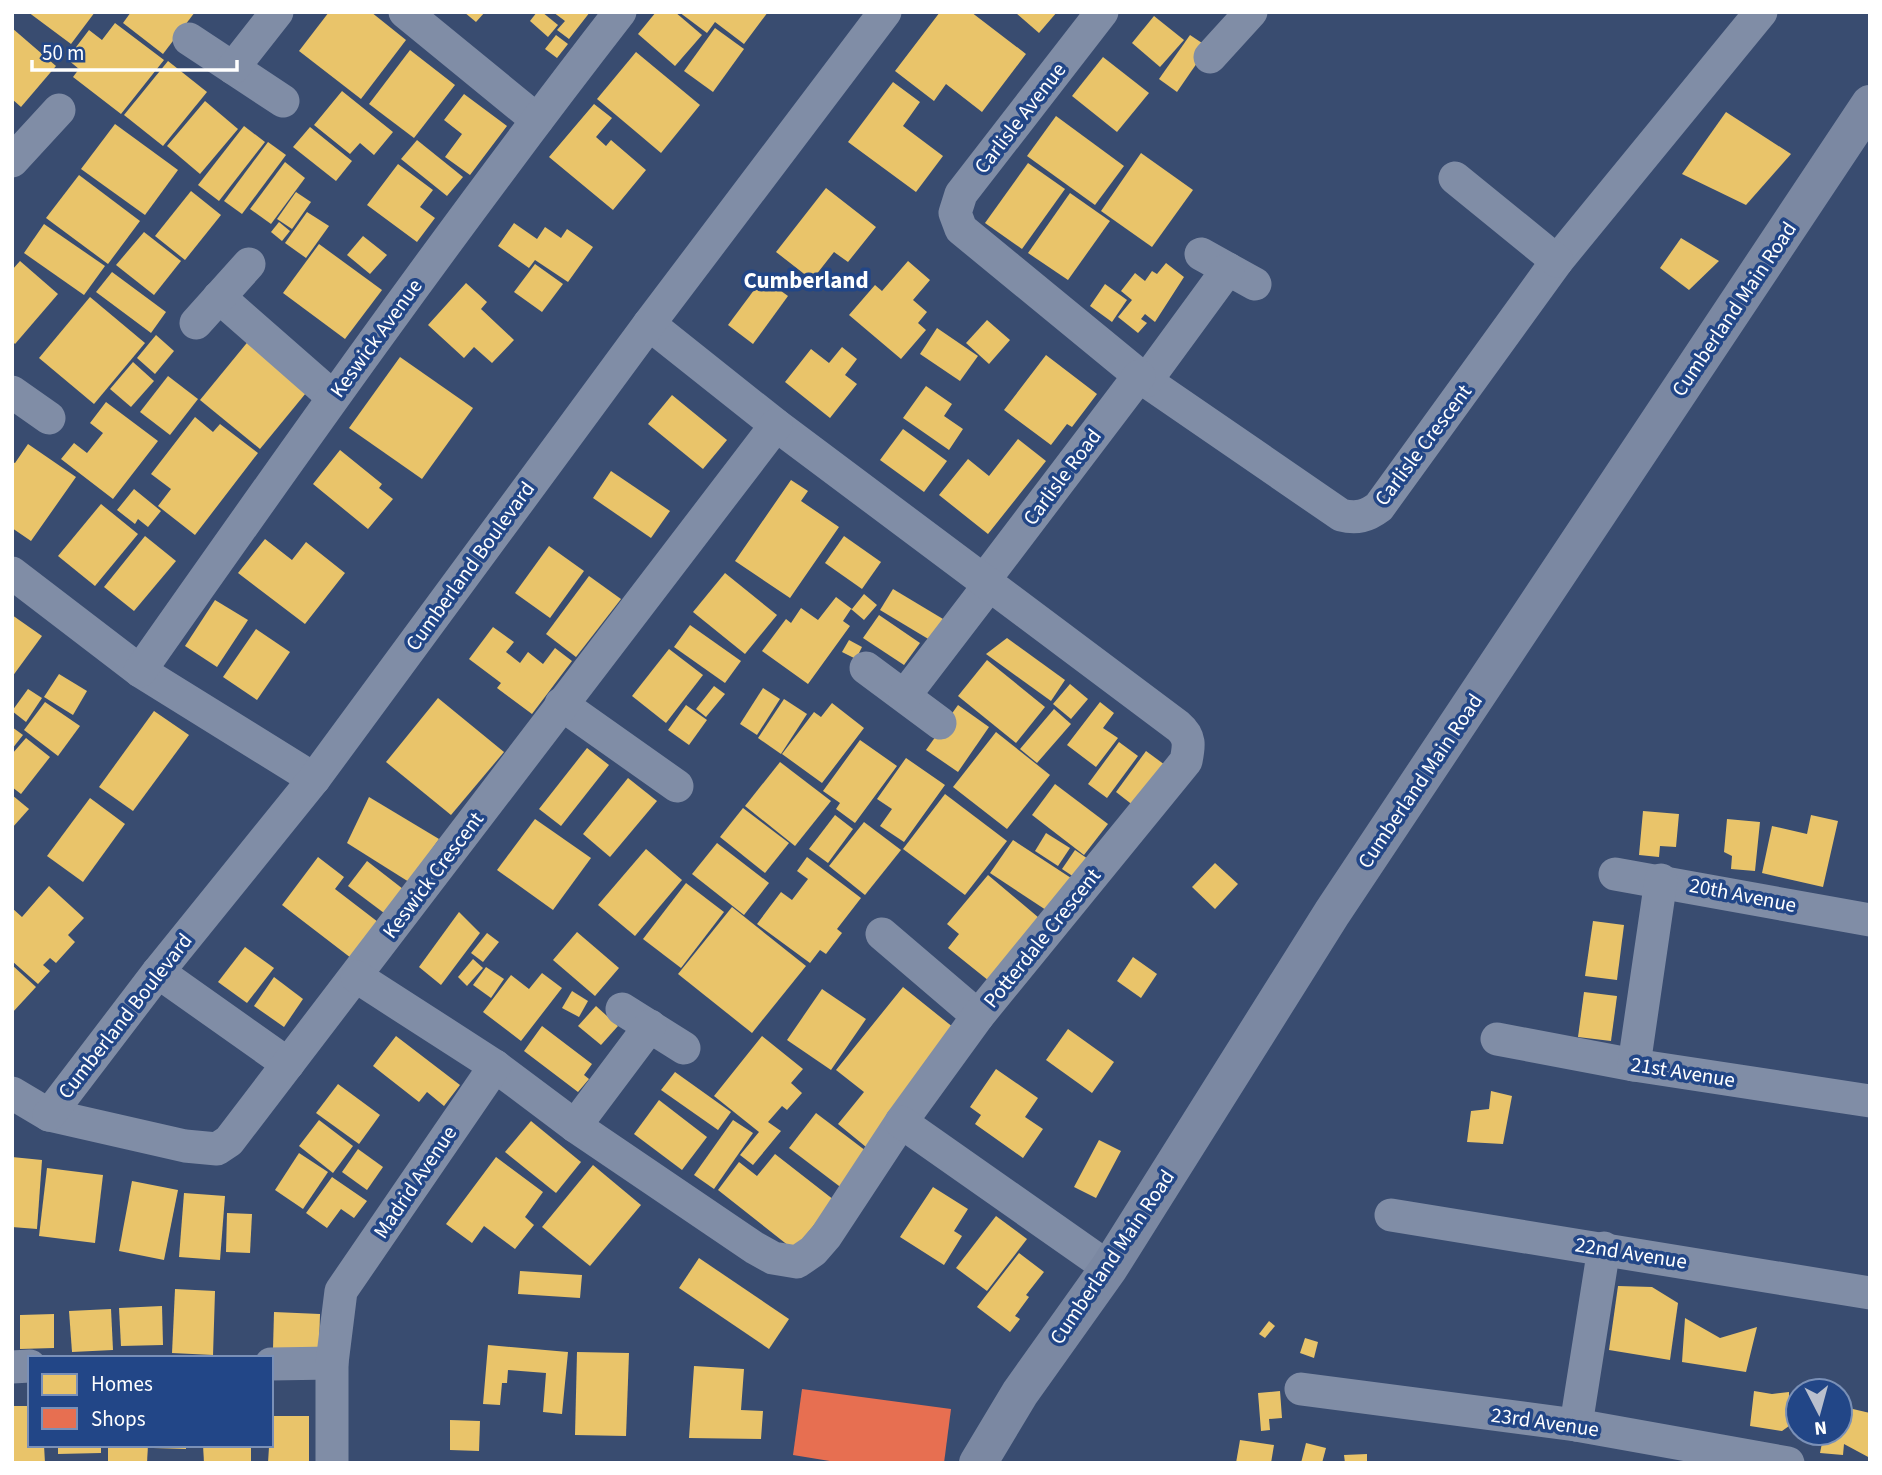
<svg xmlns="http://www.w3.org/2000/svg" width="1882" height="1475" font-family="'Source Sans 3',sans-serif">
<style>
.homes{fill:#e9c46a}
.shops{fill:#e76f51}
.lines{fill:none;stroke-linecap:round;stroke-linejoin:round}
.street{stroke:#808da6;stroke-width:33}
.secondary{stroke:#7b88a2;stroke-width:38}
.labels{text-anchor:middle;dominant-baseline:central;stroke-width:7;stroke-linejoin:round;paint-order:stroke}
.street-label{font-size:21px;fill:#fff;stroke:#224687}
.neighbourhood-label{font-size:23px;font-weight:bold;fill:#fff;stroke:#224687}
</style>
<rect width="100%" height="100%" fill="#394c70"/>
<g class="homes">
<polygon points="28,12 95,12 71,44"/>
<polygon points="131,12 195,12 163,54 123,23"/>
<polygon points="329,12 371,12 406,40 361,99 299,51"/>
<polygon points="464,12 485,12 476,22"/>
<polygon points="537,12 542,12 558,25 548,37 530,21"/>
<polygon points="553,12 590,12 569,39 557,30 565,21"/>
<polygon points="656,12 675,12 702,35 675,66 638,34"/>
<polygon points="679,12 768,12 744,44 715,22 707,33"/>
<polygon points="940,12 971,12 1026,54 982,112 946,84 934,101 895,71"/>
<polygon points="1015,12 1057,12 1039,33"/>
<polygon points="1154,16 1184,40 1160,67 1132,43"/>
<polygon points="115,23 164,60 121,114 73,77 79,69 67,59 89,30 102,40"/>
<polygon points="12,28 56,66 21,107 12,99"/>
<polygon points="715,28 744,49 713,92 684,71"/>
<polygon points="556,35 568,44 557,58 545,49"/>
<polygon points="1190,35 1208,47 1177,92 1159,79"/>
<polygon points="410,50 455,85 414,138 369,104"/>
<polygon points="636,52 700,105 661,153 597,99"/>
<polygon points="1103,57 1149,93 1117,132 1072,96"/>
<polygon points="168,61 207,92 163,146 124,115"/>
<polygon points="893,82 920,102 903,126 943,156 916,192 848,142"/>
<polygon points="342,91 393,132 374,155 360,143 350,154 314,125"/>
<polygon points="464,94 507,126 470,175 445,157 462,134 444,120"/>
<polygon points="205,101 238,129 200,174 167,146"/>
<polygon points="594,104 612,118 596,137 606,146 611,140 646,170 613,210 549,157"/>
<polygon points="1726,112 1791,154 1746,205 1682,174"/>
<polygon points="1056,116 1124,166 1095,205 1027,156"/>
<polygon points="115,124 178,170 145,215 81,169"/>
<polygon points="244,126 265,142 219,201 198,185"/>
<polygon points="310,127 352,161 336,181 293,147"/>
<polygon points="417,140 463,177 447,196 401,159"/>
<polygon points="268,142 286,155 242,214 224,201"/>
<polygon points="1141,153 1193,190 1152,247 1101,211"/>
<polygon points="285,162 305,178 271,224 250,209"/>
<polygon points="1028,163 1065,189 1022,249 985,223"/>
<polygon points="398,164 433,190 420,207 435,218 417,242 367,205"/>
<polygon points="79,175 140,221 108,264 46,218"/>
<polygon points="826,188 876,227 848,262 834,252 812,280 776,252"/>
<polygon points="191,191 221,215 185,260 155,236"/>
<polygon points="296,192 311,202 292,229 277,219"/>
<polygon points="1070,193 1110,221 1068,280 1028,253"/>
<polygon points="307,212 329,226 306,258 285,243"/>
<polygon points="279,222 290,231 282,241 271,232"/>
<polygon points="514,223 537,239 545,227 561,238 567,229 593,247 568,282 535,260 529,268 498,246"/>
<polygon points="44,224 105,266 84,295 24,253"/>
<polygon points="144,232 181,261 154,295 116,265"/>
<polygon points="363,236 387,255 370,274 347,255"/>
<polygon points="1681,238 1719,261 1689,290 1660,268"/>
<polygon points="319,244 382,290 345,339 283,293"/>
<polygon points="20,261 58,294 15,344 12,341 12,270"/>
<polygon points="908,261 930,280 913,300 927,312 918,323 926,330 901,359 849,315 875,285 882,291"/>
<polygon points="1166,263 1184,277 1155,322 1145,314 1141,319 1147,323 1138,333 1118,317 1132,300 1121,291 1135,273 1145,281 1152,271 1157,274"/>
<polygon points="535,264 563,284 542,312 514,292"/>
<polygon points="112,272 166,312 151,333 96,292"/>
<polygon points="763,278 788,296 753,344 728,325"/>
<polygon points="466,283 487,302 481,309 514,340 492,363 474,347 464,358 428,325"/>
<polygon points="1105,284 1127,300 1112,322 1090,306"/>
<polygon points="90,297 145,343 94,404 39,358"/>
<polygon points="987,320 1010,340 989,364 966,343"/>
<polygon points="937,328 978,356 960,381 920,354"/>
<polygon points="255,333 315,382 260,449 200,400"/>
<polygon points="156,335 174,351 155,374 137,358"/>
<polygon points="842,347 857,359 845,375 857,384 830,418 785,382 811,349 829,363"/>
<polygon points="1046,355 1097,394 1072,427 1067,424 1051,445 1004,410"/>
<polygon points="400,357 473,408 422,479 349,428"/>
<polygon points="133,362 154,381 131,407 110,389"/>
<polygon points="168,376 198,399 170,435 140,412"/>
<polygon points="926,386 952,404 944,416 963,429 949,450 903,418"/>
<polygon points="672,395 727,440 703,469 648,424"/>
<polygon points="106,402 158,441 113,499 61,459 74,443 87,453 103,433 90,423"/>
<polygon points="195,417 213,432 220,424 258,453 195,535 158,506 171,489 151,474"/>
<polygon points="903,429 947,461 924,492 880,460"/>
<polygon points="1018,439 1046,461 988,534 939,495 968,459 989,476"/>
<polygon points="28,444 76,477 31,541 12,528 12,462 15,463"/>
<polygon points="340,450 382,484 379,488 393,499 368,529 313,484"/>
<polygon points="611,471 670,511 651,538 593,498"/>
<polygon points="791,480 808,491 801,501 839,527 790,598 735,561"/>
<polygon points="134,489 161,511 148,527 138,519 135,524 117,510"/>
<polygon points="101,504 138,534 95,586 58,556"/>
<polygon points="145,536 176,561 134,611 104,587"/>
<polygon points="844,536 881,562 862,589 825,563"/>
<polygon points="265,539 292,560 306,542 345,573 305,624 238,573"/>
<polygon points="549,546 584,571 550,618 515,593"/>
<polygon points="725,573 777,615 745,654 693,612"/>
<polygon points="589,576 621,599 576,657 546,634"/>
<polygon points="893,589 943,619 930,640 880,610"/>
<polygon points="864,594 877,605 864,620 851,609 843,621 850,626 808,684 762,651 786,619 791,623 801,608 818,620 836,597 852,609"/>
<polygon points="215,600 248,620 217,667 185,646"/>
<polygon points="12,615 42,636 12,677"/>
<polygon points="879,615 920,643 904,665 863,638"/>
<polygon points="690,625 741,661 725,683 674,647"/>
<polygon points="493,627 514,642 506,652 520,663 528,652 543,664 555,648 572,661 532,714 497,688 501,683 469,659"/>
<polygon points="256,629 290,652 257,700 223,677"/>
<polygon points="1007,638 1065,680 1051,701 986,654"/>
<polygon points="849,640 862,647 856,659 842,652"/>
<polygon points="669,649 703,675 666,723 632,696"/>
<polygon points="987,660 1045,707 1016,743 958,696"/>
<polygon points="59,674 87,691 73,715 44,697"/>
<polygon points="1070,684 1088,699 1071,719 1053,704"/>
<polygon points="714,686 725,694 706,717 696,709"/>
<polygon points="763,688 780,699 757,735 740,724"/>
<polygon points="28,689 42,698 26,722 12,711"/>
<polygon points="438,698 504,752 451,815 386,762"/>
<polygon points="784,699 807,714 781,754 758,738"/>
<polygon points="45,702 80,726 58,756 24,730"/>
<polygon points="1100,702 1114,713 1103,728 1118,738 1096,767 1067,745"/>
<polygon points="832,703 864,728 822,783 782,754 814,712 821,717"/>
<polygon points="686,705 707,720 689,745 668,730"/>
<polygon points="958,705 989,727 958,772 926,750"/>
<polygon points="1054,709 1071,724 1037,763 1020,749"/>
<polygon points="154,711 189,735 133,811 99,787"/>
<polygon points="12,727 23,735 12,749"/>
<polygon points="996,732 1050,775 1007,829 953,787"/>
<polygon points="26,738 50,757 21,794 12,787 12,754"/>
<polygon points="860,740 897,766 855,823 836,809 840,803 823,791"/>
<polygon points="1119,742 1138,756 1107,798 1088,784"/>
<polygon points="587,748 609,765 561,826 539,809"/>
<polygon points="1146,751 1165,765 1134,806 1116,792"/>
<polygon points="906,758 945,785 904,842 880,826 892,809 877,799"/>
<polygon points="780,762 831,801 795,846 745,806"/>
<polygon points="628,778 657,801 610,857 583,834"/>
<polygon points="1055,784 1108,824 1084,855 1032,815"/>
<polygon points="945,794 1007,841 965,895 903,849"/>
<polygon points="12,795 29,809 12,828"/>
<polygon points="369,797 439,839 409,882 347,843"/>
<polygon points="90,798 125,824 83,882 47,856"/>
<polygon points="743,808 789,843 765,873 720,837"/>
<polygon points="1643,811 1679,814 1676,847 1660,846 1659,857 1639,855"/>
<polygon points="835,815 853,829 828,863 809,849"/>
<polygon points="1811,815 1838,821 1823,887 1762,873 1772,826 1807,834"/>
<polygon points="535,819 591,858 553,910 497,870"/>
<polygon points="1727,819 1760,822 1755,871 1731,869 1732,856 1724,852"/>
<polygon points="864,822 901,850 865,895 829,866"/>
<polygon points="1046,833 1070,848 1058,866 1035,851"/>
<polygon points="1013,840 1071,878 1049,912 990,873"/>
<polygon points="717,843 769,883 744,915 692,874"/>
<polygon points="646,849 682,880 635,936 598,905"/>
<polygon points="1075,850 1088,859 1074,877 1062,869"/>
<polygon points="318,857 344,877 335,889 378,922 351,958 282,905"/>
<polygon points="807,857 861,898 837,929 842,933 826,954 820,950 810,963 757,924 781,892 792,900 808,879 797,871"/>
<polygon points="367,861 403,889 384,913 348,886"/>
<polygon points="1215,863 1238,884 1215,909 1192,887"/>
<polygon points="988,875 1045,923 994,985 948,948 959,934 947,924"/>
<polygon points="686,883 724,912 681,968 643,939"/>
<polygon points="49,886 84,918 68,935 75,942 56,963 50,958 43,965 50,971 38,984 12,961 12,908 22,917"/>
<polygon points="732,907 806,966 752,1033 678,974"/>
<polygon points="459,912 480,933 441,985 419,967"/>
<polygon points="1593,921 1624,925 1617,980 1585,976"/>
<polygon points="577,932 619,968 595,996 553,960"/>
<polygon points="487,933 499,942 483,962 471,953"/>
<polygon points="245,947 274,968 247,1003 218,982"/>
<polygon points="1133,957 1157,974 1141,998 1117,981"/>
<polygon points="473,959 483,968 467,986 458,977"/>
<polygon points="12,965 36,987 12,1013"/>
<polygon points="486,967 504,979 491,998 473,985"/>
<polygon points="542,973 562,988 521,1041 483,1012 511,975 529,989"/>
<polygon points="274,977 303,999 284,1027 254,1006"/>
<polygon points="903,987 959,1032 866,1147 838,1124 864,1092 836,1070"/>
<polygon points="822,989 866,1019 831,1070 787,1040"/>
<polygon points="572,991 588,1001 579,1017 562,1008"/>
<polygon points="1584,992 1617,996 1611,1041 1578,1037"/>
<polygon points="596,1006 618,1026 601,1045 578,1026"/>
<polygon points="542,1026 592,1064 584,1075 589,1079 578,1092 524,1051"/>
<polygon points="1068,1029 1114,1062 1092,1093 1046,1060"/>
<polygon points="396,1036 460,1085 444,1106 427,1092 419,1102 373,1066"/>
<polygon points="762,1036 803,1069 791,1083 802,1093 787,1110 782,1106 768,1122 781,1131 753,1165 740,1155 759,1132 714,1096"/>
<polygon points="996,1069 1038,1098 1025,1117 1043,1129 1023,1158 975,1124 981,1115 970,1107"/>
<polygon points="675,1072 731,1112 718,1130 661,1090"/>
<polygon points="338,1084 380,1115 359,1144 316,1113"/>
<polygon points="1491,1091 1512,1096 1503,1144 1467,1142 1471,1111 1489,1109"/>
<polygon points="659,1100 707,1137 682,1170 634,1134"/>
<polygon points="816,1113 870,1154 843,1189 789,1148"/>
<polygon points="319,1120 353,1146 333,1173 299,1146"/>
<polygon points="733,1120 753,1133 714,1189 694,1175"/>
<polygon points="531,1121 581,1162 556,1193 505,1152"/>
<polygon points="1099,1140 1121,1151 1096,1198 1074,1187"/>
<polygon points="358,1149 383,1167 367,1190 342,1172"/>
<polygon points="299,1153 328,1172 303,1209 275,1190"/>
<polygon points="775,1154 834,1200 794,1250 718,1190 739,1162 757,1176"/>
<polygon points="12,1157 42,1160 37,1229 12,1227"/>
<polygon points="496,1157 543,1192 525,1217 534,1225 515,1249 484,1226 472,1243 446,1224"/>
<polygon points="593,1165 641,1205 590,1266 542,1227"/>
<polygon points="47,1168 103,1175 95,1243 39,1236"/>
<polygon points="332,1177 367,1201 354,1218 341,1209 327,1228 306,1213"/>
<polygon points="132,1181 178,1190 164,1260 119,1251"/>
<polygon points="933,1187 968,1209 954,1231 962,1236 944,1265 900,1237"/>
<polygon points="184,1193 225,1196 220,1260 179,1257"/>
<polygon points="227,1213 252,1214 250,1253 226,1252"/>
<polygon points="996,1216 1027,1239 987,1291 956,1268"/>
<polygon points="1019,1253 1044,1272 1026,1295 1029,1297 1015,1316 1020,1319 1010,1332 977,1307"/>
<polygon points="699,1258 789,1319 769,1349 679,1288"/>
<polygon points="520,1271 582,1275 580,1298 518,1294"/>
<polygon points="1618,1286 1652,1287 1678,1303 1670,1360 1609,1350"/>
<polygon points="175,1289 215,1291 213,1355 172,1353"/>
<polygon points="162,1306 163,1345 121,1346 119,1308"/>
<polygon points="111,1309 113,1350 72,1352 69,1311"/>
<polygon points="274,1312 320,1314 319,1350 273,1349"/>
<polygon points="54,1314 54,1348 20,1349 20,1315"/>
<polygon points="1685,1318 1720,1338 1757,1327 1746,1372 1682,1362"/>
<polygon points="1269,1321 1275,1326 1265,1338 1259,1334"/>
<polygon points="1305,1338 1318,1342 1314,1358 1300,1353"/>
<polygon points="488,1345 568,1352 562,1414 543,1412 546,1373 508,1370 507,1383 502,1383 500,1405 483,1404"/>
<polygon points="577,1352 629,1353 626,1436 575,1435"/>
<polygon points="694,1366 744,1369 741,1410 763,1411 761,1439 689,1438"/>
<polygon points="1280,1391 1282,1418 1269,1419 1270,1430 1261,1431 1258,1393"/>
<polygon points="1754,1391 1772,1394 1789,1392 1789,1407 1796,1421 1782,1431 1750,1426"/>
<polygon points="12,1406 30,1406 30,1445 44,1445 45,1463 12,1463"/>
<polygon points="1840,1406 1870,1413 1870,1458 1844,1444 1843,1455 1820,1453 1824,1433 1840,1433"/>
<polygon points="271,1416 309,1416 309,1463 268,1463"/>
<polygon points="450,1420 480,1421 479,1451 450,1450"/>
<polygon points="1240,1440 1274,1445 1271,1463 1236,1463"/>
<polygon points="1306,1443 1326,1448 1322,1463 1301,1463"/>
<polygon points="58,1445 101,1445 101,1453 58,1454"/>
<polygon points="108,1445 148,1445 147,1463 108,1463"/>
<polygon points="153,1445 186,1445 186,1449 153,1448"/>
<polygon points="203,1445 251,1445 251,1463 204,1463"/>
<polygon points="1367,1454 1367,1463 1345,1463 1344,1455"/>
</g>
<polygon class="shops" points="802,1389 951,1409 944,1463 842,1463 793,1455"/>
<g class="lines">
<g class="street">
<polyline points="405,12 537,120"/>
<path d="M1102 12 961 194 955 213 961 229 1146 381 1341 515C1357 519 1367 516 1379 507L1557 261 1761 12"/>
<polyline points="189,39 283,101"/>
<polyline points="1210,57 1251,12"/>
<polyline points="233,68 277,12"/>
<polyline points="12,161 59,110"/>
<polyline points="1455,178 1557,261"/>
<polyline points="1201,254 1255,284"/>
<polyline points="219,297 333,397"/>
<polyline points="196,323 249,264"/>
<polyline points="1146,381 1228,269"/>
<polyline points="12,392 49,418"/>
<polyline points="12,573 140,671 314,779"/>
<polyline points="985,579 1139,376"/>
<polyline points="866,668 940,723"/>
<path d="M140 671C296 449 453 227 620 12"/>
<polyline points="905,695 990,584"/>
<polyline points="561,704 677,786"/>
<polyline points="1615,874 1870,920"/>
<polyline points="882,934 978,1016"/>
<polyline points="158,972 288,1064"/>
<polyline points="622,1009 684,1048"/>
<polyline points="1497,1039 1634,1065 1870,1101"/>
<polyline points="1634,1065 1661,880"/>
<path d="M495 1066 575 1126 755 1248 773 1258 797 1262 813 1251 826 1236 901 1122 978 1016 1186 761C1189 746 1191 737 1178 726L776 425 649 324"/>
<polyline points="12,1093 49,1115 185,1146 217,1149 229,1141 776,425"/>
<polyline points="49,1115 158,972 314,779 649,324 885,12"/>
<polyline points="901,1122 1109,1268"/>
<polyline points="575,1126 650,1026"/>
<polyline points="1391,1215 1870,1293"/>
<polyline points="271,1364 332,1363"/>
<polyline points="12,1367 30,1366"/>
<polyline points="1301,1389 1576,1425 1788,1463"/>
<polyline points="1576,1425 1604,1248"/>
<polyline points="332,1463 332,1363 341,1291 495,1066 357,977"/>
</g>
<polyline class="secondary" points="978,1463 1020,1393 1109,1268 1332,913 1870,104"/>
</g>
<g class="labels">
<g class="street-label">
<text transform="translate(1020 118) rotate(-52)">Carlisle Avenue</text>
<text transform="translate(1734 309) rotate(-56)">Cumberland Main Road</text>
<text transform="translate(376 338) rotate(-54)">Keswick Avenue</text>
<text transform="translate(1423 445) rotate(-53)">Carlisle Crescent</text>
<text transform="translate(1062 477) rotate(-53)">Carlisle Road</text>
<text transform="translate(470 566) rotate(-54)">Cumberland Boulevard</text>
<text transform="translate(1420 781) rotate(-56)">Cumberland Main Road</text>
<text transform="translate(433 875) rotate(-53)">Keswick Crescent</text>
<text transform="translate(1743 895) rotate(11)">20th Avenue</text>
<text transform="translate(1042 938) rotate(-51)">Potterdale Crescent</text>
<text transform="translate(125 1016) rotate(-52)">Cumberland Boulevard</text>
<text transform="translate(1683 1072) rotate(9)">21st Avenue</text>
<text transform="translate(415 1182) rotate(-56)">Madrid Avenue</text>
<text transform="translate(1631 1253) rotate(9)">22nd Avenue</text>
<text transform="translate(1112 1257) rotate(-56)">Cumberland Main Road</text>
<text transform="translate(1545 1422) rotate(8)">23rd Avenue</text>
</g>
<g class="neighbourhood-label">
<text x="806" y="280">Cumberland</text>
</g>
</g>
<rect width="1882" height="1475" fill="none" stroke="#ffffff" stroke-width="28"/>
<rect x="28" y="1356" width="245" height="91" fill="#224687" stroke="#7a90b7" stroke-width="2"/>
<rect x="42" y="1374" width="35" height="21" fill="#e9c46a" stroke="#7a90b7" stroke-width="2"/>
<text x="91" y="1391" font-size="21" fill="#ffffff">Homes</text>
<rect x="42" y="1408" width="35" height="21" fill="#e76f51" stroke="#7a90b7" stroke-width="2"/>
<text x="91" y="1426" font-size="21" fill="#ffffff">Shops</text>
<g transform="translate(1819 1412) rotate(174)"><circle r="33" fill="#224687" stroke="#7a90b7" stroke-width="2"/>
<path d="M0-5L12 26L0 18L-12 26Z" fill="#bac0cd"/>
<text y="-10" font-size="19" font-weight="bold" text-anchor="middle" fill="#ffffff">N</text>
</g>
<path d="M32 60v10h205v-10" fill="none" stroke="#ffffff" stroke-width="3.5"/>
<text x="42" y="60" font-size="21" fill="#ffffff" stroke="#224687" stroke-width="5" paint-order="stroke">50 m</text>
</svg>
